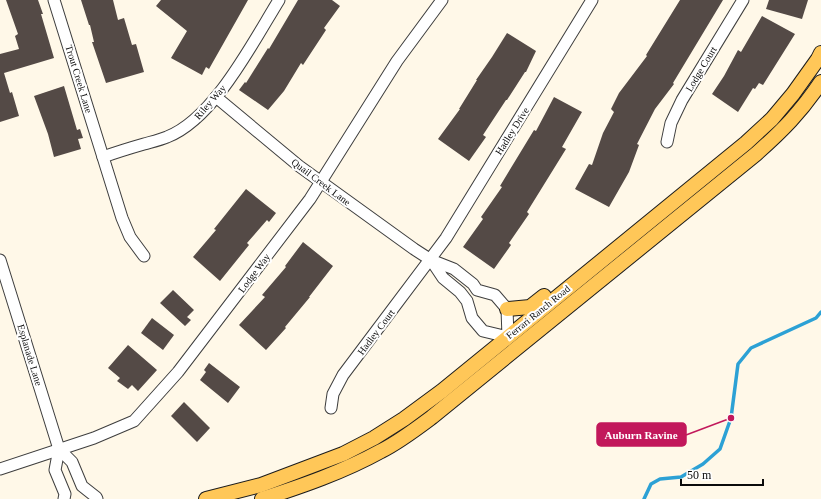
<svg xmlns="http://www.w3.org/2000/svg" width="821" height="499" font-family="'Times New Roman',serif">
<style>
.lines{fill:none;stroke-linecap:round;stroke-linejoin:round}
.stream{stroke:#2ca1d5;stroke-width:3.5}
.building{fill:#544a46}
.minor-casing{stroke:#3e3e3e;stroke-width:13}
.major-casing{stroke:#1c1c1c;stroke-width:16}
.minor{stroke:#fff;stroke-width:11}
.major{stroke:#ffc758;stroke-width:14}
.labels{text-anchor:middle;dominant-baseline:central;stroke-width:4;stroke-linejoin:round;paint-order:stroke}
.street-label{font-size:10px;fill:#0b0b0b;stroke:#fff}
.leader{fill:none;stroke:#c2185b;stroke-width:1.5}
.callout-dot{fill:#c2185b;stroke:#fff;stroke-width:1.5}
.callout{fill:#c2185b;stroke:#c2185b;stroke-width:1.5}
.callout-label{font-size:11px;text-anchor:middle;font-weight:bold;fill:#fff}
</style>
<rect width="100%" height="100%" fill="#fff8e8"/>
<g class="lines">
<polyline class="stream" points="644,499 651,484 660,479 681,477 703,464 720,449 731,418 738,364 751,348 816,318 821,312"/>
</g>
<g class="building">
<polygon points="6,0 38,0 43,14 41,14 54,58 4,73 10,93 12,92 19,116 0,122 0,54 19,49 15,36 18,34"/>
<polygon points="81,0 113,0 118,20 124,18 132,45 136,44 144,72 106,83 92,42 94,42 90,25 89,25"/>
<polygon points="161,0 248,0 209,69 206,67 202,75 171,58 187,31 156,6"/>
<polygon points="298,0 332,0 340,6 324,28 326,30 303,65 301,63 284,91 268,110 239,90 245,82 246,83 268,48 269,49"/>
<polygon points="680,0 723,0 673,83 674,84 655,109 637,144 639,145 629,172 609,207 575,189 589,164 592,165 603,133 614,112 611,109 619,93 647,56 646,55"/>
<polygon points="769,0 808,0 802,19 766,9"/>
<polygon points="762,16 795,34 763,85 759,83 755,89 753,88 738,112 712,94 724,76 738,50 741,52"/>
<polygon points="507,33 536,51 526,72 525,72 507,100 506,100 483,135 486,137 469,161 438,139 460,109 459,109 477,80 476,80 492,57"/>
<polygon points="64,86 77,130 80,129 83,138 78,139 81,149 54,157 48,134 34,96"/>
<polygon points="554,97 582,112 562,147 566,149 527,212 529,214 509,243 511,245 494,269 463,247 483,219 481,217 502,187 500,186 534,130 536,131"/>
<polygon points="246,189 276,213 269,222 267,220 247,243 249,245 220,281 193,257 216,230 214,229"/>
<polygon points="303,242 333,266 309,297 310,297 285,327 286,328 266,350 239,325 265,297 262,295 286,267 285,266"/>
<polygon points="173,290 194,310 187,317 191,320 185,326 160,303"/>
<polygon points="152,318 174,335 163,350 141,333"/>
<polygon points="128,345 157,370 138,391 132,385 128,389 117,381 120,378 108,368"/>
<polygon points="209,363 240,387 228,403 200,380 206,372 204,370"/>
<polygon points="184,402 210,428 197,442 171,416"/>
</g>
<g class="lines">
<g class="minor-casing">
<g id="minor">
<polyline points="54,0 122,218 130,237 144,256"/>
<polyline points="216,97 299,166 414,249 431,260 454,269 473,284 477,290 495,295 507,309 508,337 483,331 472,318 467,301 460,292 443,278 431,260"/>
<polyline points="667,142 671,123 682,100 743,0"/>
<path d="M103 157C117 152 130 148 144 144 151 142 160 140 167 137 214 119 253 42 279 0"/>
<polyline points="0,260 59,449 72,462 82,486 96,497 97,499"/>
<polyline points="331,408 333,394 343,375 446,238 592,0"/>
<polyline points="59,449 55,470 65,494 64,499"/>
<polyline points="0,469 94,438 134,421 178,372 310,199 397,61 442,0"/>
</g>
</g>
<g class="major-casing">
<g id="major">
<polyline points="507,309 530,307 544,296"/>
<polyline points="206,499 261,485 343,454 374,438 404,419 442,391 746,143 772,119 793,94 818,59 821,53"/>
<path d="M262 499C302 486 343 472 381 451 399 442 416 429 432 417L756 154C782 131 801 112 821 82"/>
</g>
</g>
<use href="#minor" class="minor"/>
<use href="#major" class="major"/>
</g>
<g class="labels">
<g class="street-label">
<text transform="translate(701 69) rotate(-59)">Lodge Court</text>
<text transform="translate(79 79) rotate(73)">Trout Creek Lane</text>
<text transform="translate(210 102) rotate(-49)">Riley Way</text>
<text transform="translate(512 131) rotate(-58)">Hadley Drive</text>
<text transform="translate(321 182) rotate(37)">Quail Creek Lane</text>
<text transform="translate(254 273) rotate(-53)">Lodge Way</text>
<text transform="translate(538 312) rotate(-39)">Ferrari Ranch Road</text>
<text transform="translate(376 332) rotate(-53)">Hadley Court</text>
<text transform="translate(30 355) rotate(73)">Esplanade Lane</text>
</g>
</g>
<path class="leader" d="M731 418L686 435"/>
<circle class="callout-dot" cx="731" cy="418" r="4"/>
<rect class="callout" x="597" y="423" width="89" height="23" rx="4"/>
<g class="callout-label">
<text x="641" y="439">Auburn Ravine</text>
</g>
<path d="M681 479v6h82v-6" fill="none" stroke="#0b0b0b" stroke-width="2"/>
<text x="687" y="479" font-size="12" fill="#0b0b0b" stroke="#ffffff" stroke-width="3" paint-order="stroke">50 m</text>
</svg>
